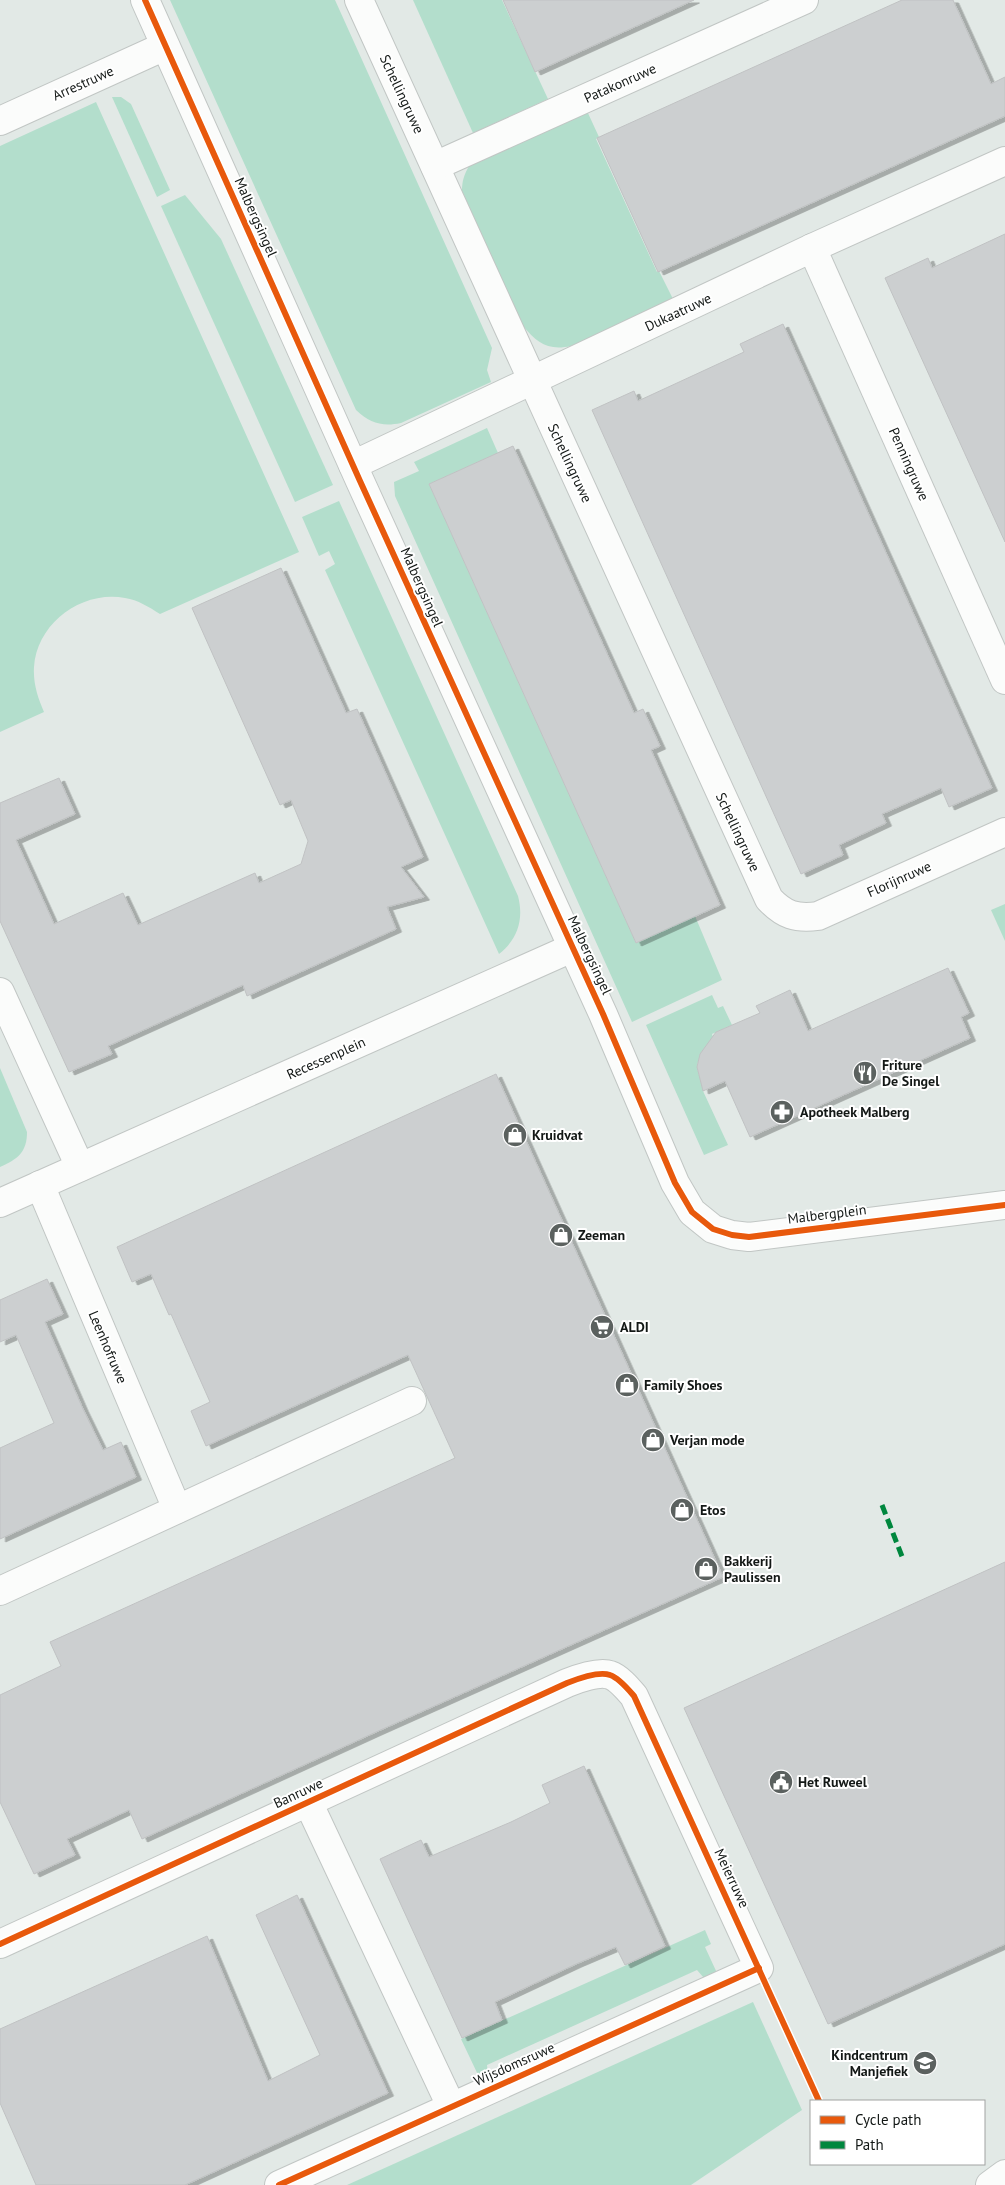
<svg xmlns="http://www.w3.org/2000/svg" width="1005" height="2185" font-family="'PT Sans',sans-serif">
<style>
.green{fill:#b3decc}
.building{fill:#cccfd0;stroke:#c0c2c3;filter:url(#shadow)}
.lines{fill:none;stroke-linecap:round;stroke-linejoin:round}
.minor-casing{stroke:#c1c6c4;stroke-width:30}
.minor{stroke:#fbfcfb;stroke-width:28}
.quiet{stroke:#00873e;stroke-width:5;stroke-dasharray:10 5;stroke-linecap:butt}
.cycleway-casing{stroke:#fff;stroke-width:9}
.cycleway{stroke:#e8590c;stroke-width:6}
.labels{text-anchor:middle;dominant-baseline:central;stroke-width:4;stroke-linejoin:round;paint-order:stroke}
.street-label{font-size:14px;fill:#131816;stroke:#fff}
.poi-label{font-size:14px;font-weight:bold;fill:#131816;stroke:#fff;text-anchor:start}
</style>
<defs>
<filter id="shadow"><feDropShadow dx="5.5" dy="3" stdDeviation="0" flood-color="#0004"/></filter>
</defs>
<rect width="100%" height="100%" fill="#e2e9e6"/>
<g class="green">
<path d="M170 0H335L492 348 487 370 491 382 401 423C382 427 370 423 356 410Z"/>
<polygon points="413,0 502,0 548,99 473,133"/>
<polygon points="112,97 121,97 131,104 170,190 157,197"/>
<path d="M96 102 299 552 160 614C149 607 138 600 125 598 82 590 37 623 34 667 33 684 38 698 44 712L0 732V146Z"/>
<path d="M587 111 599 137 596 139 657 272 659 271 673 299 571 346C548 351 537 343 523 326L462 191C462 181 464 175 469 166Z"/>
<polygon points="185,195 221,239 333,485 295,502 161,206"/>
<polygon points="487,428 498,453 429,484 636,943 695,916 722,980 632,1022 395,496 394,482 419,471 414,462"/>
<path d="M339 501 518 896C524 919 518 939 499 954L325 570 335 564 329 551 319 556 302 517Z"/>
<polygon points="1005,904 1005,941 991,910"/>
<path d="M712 995 718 1008 723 1006 732 1025 712 1034 715 1043C693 1060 694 1065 705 1090L703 1091 728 1145 704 1155 646 1025Z"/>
<path d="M0 1068 27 1132C27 1152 18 1159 0 1167Z"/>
<polygon points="705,1930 711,1944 705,1947 717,1973 704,1978 697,1970 487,2065 488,2075 480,2079 461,2039"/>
<polygon points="753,2002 802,2110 691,2185 347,2185"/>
</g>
<g class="building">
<polygon points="503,0 694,0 535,72"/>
<polygon points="902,0 953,0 991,84 1005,77 1005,116 658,272 597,138"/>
<polygon points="1005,234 1005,542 885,278 928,258 932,268"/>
<polygon points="783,324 992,788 949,807 941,788 882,814 886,823 839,845 843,855 801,874 592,410 634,391 638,401 744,352 740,344"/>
<polygon points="513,446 634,713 643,709 660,746 651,750 720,905 636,943 429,484"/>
<polygon points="281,568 346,713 357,709 423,857 401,867 424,897 387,907 396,929 247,996 243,985 108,1046 112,1054 69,1072 0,921 0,803 59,778 75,814 16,840 54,924 123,893 138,925 255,873 259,883 301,864 308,841 291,800 280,805 192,608"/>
<polygon points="948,968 969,1013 961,1017 970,1038 750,1137 725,1081 703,1091 697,1067 700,1054 716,1032 760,1013 756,1006 790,990 808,1031"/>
<polygon points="496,1074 723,1577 376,1732 142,1839 129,1810 67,1839 75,1855 34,1874 0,1802 0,1695 61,1666 50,1642 455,1458 408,1355 206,1446 191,1411 210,1402 171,1314 169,1315 151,1274 132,1282 117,1247"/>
<polygon points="47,1279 63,1314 45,1322 83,1409 103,1450 121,1442 136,1477 0,1539 0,1448 54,1423 16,1335 0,1342 0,1300"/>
<polygon points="1005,1562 1005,1944 828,2024 684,1708"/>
<polygon points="584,1766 665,1946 625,1965 616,1947 576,1964 495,2002 502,2020 462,2038 380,1859 421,1840 429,1857 511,1822 550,1803 542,1785"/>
<polygon points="297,1895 388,2093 185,2185 36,2185 0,2103 0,2029 207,1936 268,2081 320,2055 256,1915"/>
</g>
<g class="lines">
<g class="minor-casing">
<g id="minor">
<polyline points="145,0 360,481 603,1014 675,1183 692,1212 713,1229 732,1235 749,1237 1005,1205"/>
<path d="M359 0 769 899C784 915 796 919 818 916L1005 832"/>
<polyline points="0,121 165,46"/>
<polyline points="435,166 804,0"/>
<polyline points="812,248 1005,680"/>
<polyline points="353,465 812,248 1005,161"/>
<polyline points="0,992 80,1167"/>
<polyline points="40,1185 177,1509"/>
<polyline points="0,1203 572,948"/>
<polyline points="0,1591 412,1401"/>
<polyline points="308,1802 451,2106"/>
<path d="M0 1944 567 1683C577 1679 599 1671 610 1675 619 1678 628 1689 634 1696L759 1968 279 2185"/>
<polyline points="990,2185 1005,2174"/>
</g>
</g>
<use href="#minor" class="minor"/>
<polyline class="quiet" points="882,1505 903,1559"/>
<g class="cycleway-casing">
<g id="cycleway">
<polyline points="145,0 360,481 603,1014 675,1183 692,1212 713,1229 732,1235 749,1237 1005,1205"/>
<path d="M0 1944 567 1683C577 1679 599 1671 610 1675 619 1678 628 1689 634 1696L819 2101"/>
<polyline points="279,2185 759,1968"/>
</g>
</g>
<use href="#cycleway" class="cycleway"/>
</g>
<defs>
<g id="restaurant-disc" transform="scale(1.25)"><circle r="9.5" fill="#5b615f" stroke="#fff"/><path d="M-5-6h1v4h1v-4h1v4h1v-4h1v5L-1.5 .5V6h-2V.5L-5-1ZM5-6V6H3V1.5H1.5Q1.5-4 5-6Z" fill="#fff"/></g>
<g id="pharmacy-disc" transform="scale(1.25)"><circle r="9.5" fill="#5b615f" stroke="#fff"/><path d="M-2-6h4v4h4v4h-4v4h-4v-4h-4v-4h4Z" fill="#fff"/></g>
<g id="shop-disc" transform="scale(1.25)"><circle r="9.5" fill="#5b615f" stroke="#fff"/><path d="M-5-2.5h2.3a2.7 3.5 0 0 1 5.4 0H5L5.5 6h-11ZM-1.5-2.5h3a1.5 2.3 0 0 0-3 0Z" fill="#fff"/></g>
<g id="supermarket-disc" transform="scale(1.25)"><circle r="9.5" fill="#5b615f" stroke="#fff"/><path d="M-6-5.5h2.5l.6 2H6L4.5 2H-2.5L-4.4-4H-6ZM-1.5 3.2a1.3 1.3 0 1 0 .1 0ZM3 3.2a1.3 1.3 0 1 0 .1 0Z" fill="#fff"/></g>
<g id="civic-disc" transform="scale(1.25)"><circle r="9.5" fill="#5b615f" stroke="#fff"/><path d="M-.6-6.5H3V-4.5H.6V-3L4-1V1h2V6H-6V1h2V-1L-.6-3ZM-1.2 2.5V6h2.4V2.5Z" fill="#fff"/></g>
<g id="school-disc" transform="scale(1.25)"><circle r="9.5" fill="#5b615f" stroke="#fff"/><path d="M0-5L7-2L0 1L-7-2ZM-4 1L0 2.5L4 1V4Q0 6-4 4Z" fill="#fff"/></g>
</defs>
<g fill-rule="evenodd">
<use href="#restaurant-disc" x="865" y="1073"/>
<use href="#pharmacy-disc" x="782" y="1112"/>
<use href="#shop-disc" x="515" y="1135"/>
<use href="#shop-disc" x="561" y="1235"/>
<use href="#supermarket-disc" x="602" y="1327"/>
<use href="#shop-disc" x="627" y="1385"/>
<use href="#shop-disc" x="653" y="1440"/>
<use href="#shop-disc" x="682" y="1510"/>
<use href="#shop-disc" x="706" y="1569"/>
<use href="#civic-disc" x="781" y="1782"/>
<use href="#school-disc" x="925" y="2063"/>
</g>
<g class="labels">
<g class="street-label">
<text transform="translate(83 83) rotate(-24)">Arrestruwe</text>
<text transform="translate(620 83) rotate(-24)">Patakonruwe</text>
<text transform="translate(402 94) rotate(65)">Schellingruwe</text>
<text transform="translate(256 217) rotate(66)">Malbergsingel</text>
<text transform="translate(678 312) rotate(-25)">Dukaatruwe</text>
<text transform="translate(570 463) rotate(65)">Schellingruwe</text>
<text transform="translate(909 464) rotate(66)">Penningruwe</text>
<text transform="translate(422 587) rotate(66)">Malbergsingel</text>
<text transform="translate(738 832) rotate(65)">Schellingruwe</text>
<text transform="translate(899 879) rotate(-24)">Florijnruwe</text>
<text transform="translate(590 955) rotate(65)">Malbergsingel</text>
<text transform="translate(326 1058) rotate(-24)">Recessenplein</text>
<text transform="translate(827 1214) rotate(-7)">Malbergplein</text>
<text transform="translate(108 1347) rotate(67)">Leenhofruwe</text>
<text transform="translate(298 1793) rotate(-25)">Banruwe</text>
<text transform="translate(732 1878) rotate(65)">Meierruwe</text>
<text transform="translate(514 2064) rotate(-24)">Wijsdomsruwe</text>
</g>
<g class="poi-label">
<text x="882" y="1065">Friture<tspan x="882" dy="16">De Singel</tspan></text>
<text x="800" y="1112">Apotheek Malberg</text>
<text x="532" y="1135">Kruidvat</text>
<text x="578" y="1235">Zeeman</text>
<text x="620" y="1327">ALDI</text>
<text x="644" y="1385">Family Shoes</text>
<text x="670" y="1440">Verjan mode</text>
<text x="700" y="1510">Etos</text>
<text x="724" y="1561">Bakkerij<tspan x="724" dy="16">Paulissen</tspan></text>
<text x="798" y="1782">Het Ruweel</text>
<text x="908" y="2055" text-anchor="end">Kindcentrum<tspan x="908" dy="16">Manjefiek</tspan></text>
</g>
</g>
<rect x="810" y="2100" width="175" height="65" fill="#ffffff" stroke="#a1a3a2"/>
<rect x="820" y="2116" width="25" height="8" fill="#e8590c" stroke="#a1a3a2"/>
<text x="855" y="2125" font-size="15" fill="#131816">Cycle path</text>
<rect x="820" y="2141" width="25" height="8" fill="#00873e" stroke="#a1a3a2"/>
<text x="855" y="2150" font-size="15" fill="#131816">Path</text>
</svg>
